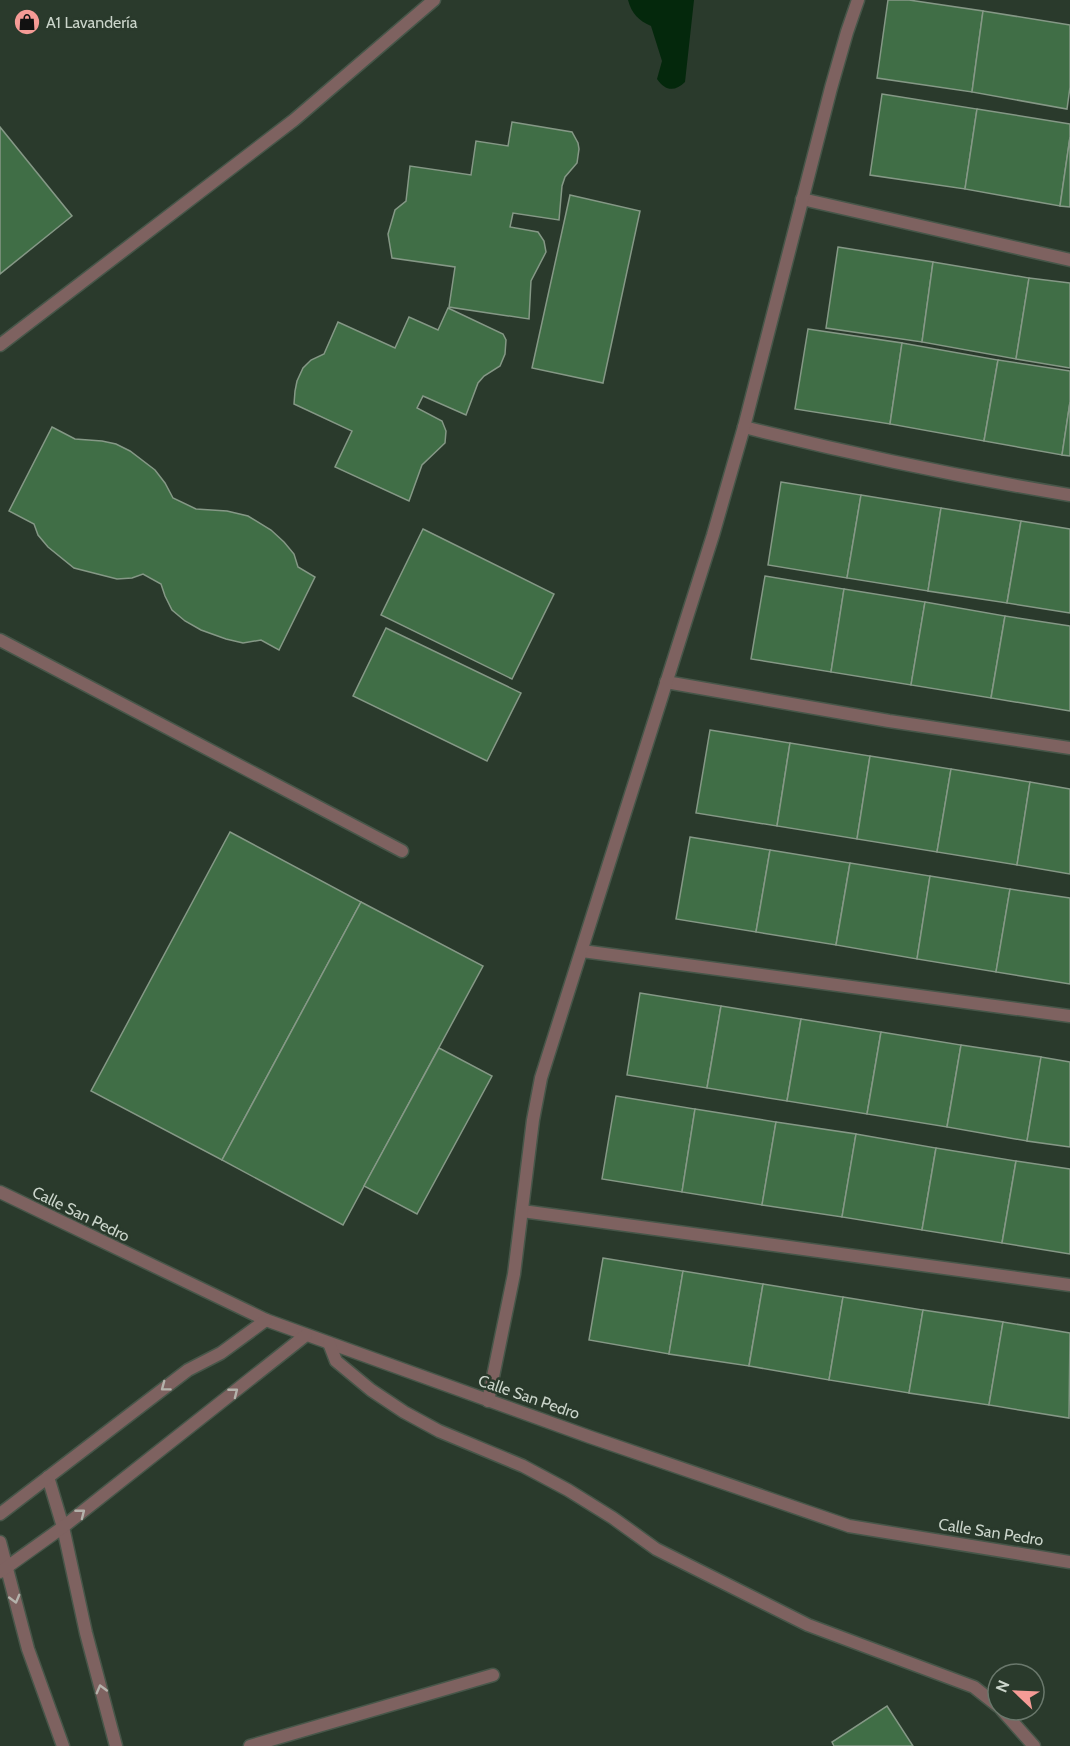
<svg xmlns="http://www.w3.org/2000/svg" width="1070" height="1746" font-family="Cabin,sans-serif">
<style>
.water{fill:#04280c}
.building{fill:#406e46;stroke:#859886;stroke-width:1.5}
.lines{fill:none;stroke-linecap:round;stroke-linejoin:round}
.minor-casing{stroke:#475649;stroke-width:15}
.minor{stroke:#7e6260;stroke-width:12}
.oneway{stroke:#b4b2ab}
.labels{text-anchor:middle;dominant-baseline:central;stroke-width:5;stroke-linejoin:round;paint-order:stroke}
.poi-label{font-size:16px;fill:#cbd5cb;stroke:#2a3a2c;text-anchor:start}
.street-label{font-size:16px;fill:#cbd5cb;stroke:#2a3a2c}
</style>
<rect width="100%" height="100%" fill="#2a3a2c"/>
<path class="water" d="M628 0H694L685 82C675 92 665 91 657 79L662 61 651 26C638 20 632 14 628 0Z"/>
<g class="building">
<polygon points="888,0 909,0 983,11 972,92 877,78"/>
<polygon points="983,11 1070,25 1070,87 1067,109 972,92"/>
<polygon points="882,94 977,109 965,189 870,175"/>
<polygon points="977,109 1070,124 1070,137 1060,206 965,189"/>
<polygon points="512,122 572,132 578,143 579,149 577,163 565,177 562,186 559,220 513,213 510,227 538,232 544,241 546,252 531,281 529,319 449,307 455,267 392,258 388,234 395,210 406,201 410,166 471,175 476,141 508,146"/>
<polygon points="0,127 72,216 0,274"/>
<polygon points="1070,137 1070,207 1060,206"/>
<polygon points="570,195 640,211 603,383 532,368"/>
<polygon points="838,247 933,262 922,342 826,328"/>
<polygon points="933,262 1029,278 1016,359 922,342"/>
<polygon points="1029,278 1070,283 1070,368 1016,359"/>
<polygon points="448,308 503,334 506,340 505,354 500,366 484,376 478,383 466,415 423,396 417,408 442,421 446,431 445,443 422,465 409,501 335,467 352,431 294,404 295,391 297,381 303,368 311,360 324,354 338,322 395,348 409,317 438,330"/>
<polygon points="808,329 902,343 890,424 795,409"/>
<polygon points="902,343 998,360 984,441 890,424"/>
<polygon points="998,360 1070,371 1070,402 1062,455 984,441"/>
<polygon points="1070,402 1070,456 1062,455"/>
<polygon points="52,427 75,439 102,441 116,444 130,451 155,470 165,483 173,498 196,509 227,511 248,516 271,530 284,542 294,554 298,567 315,577 279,650 261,640 243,643 226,639 201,630 185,621 172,610 165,596 161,584 143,574 132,578 117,579 74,568 48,547 38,535 34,524 9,511"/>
<polygon points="781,482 861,495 847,578 768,565"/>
<polygon points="861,495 941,508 928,591 847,578"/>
<polygon points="941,508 1021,521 1007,603 928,591"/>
<polygon points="1021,521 1070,529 1070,613 1007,603"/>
<polygon points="423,529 554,594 512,679 381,615"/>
<polygon points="765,576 844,589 831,672 751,659"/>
<polygon points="844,589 925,602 911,685 831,672"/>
<polygon points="925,602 1005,616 991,698 911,685"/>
<polygon points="1005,616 1070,626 1070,711 991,698"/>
<polygon points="386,628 521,693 487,761 353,696"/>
<polygon points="710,730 790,743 777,826 696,813"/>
<polygon points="790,743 870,756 857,839 777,826"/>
<polygon points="870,756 951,769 937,852 857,839"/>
<polygon points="951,769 1030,782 1017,865 937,852"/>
<polygon points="1030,782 1070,789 1070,874 1017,865"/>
<polygon points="230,832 361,902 222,1160 91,1091"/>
<polygon points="690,837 770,850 756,932 676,919"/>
<polygon points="770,850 850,863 836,945 756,932"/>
<polygon points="850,863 930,876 917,959 836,945"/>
<polygon points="930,876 1010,889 996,972 917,959"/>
<polygon points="1010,889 1070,898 1070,984 996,972"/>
<polygon points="361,902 483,966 343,1225 222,1160"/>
<polygon points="640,993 721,1006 707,1088 627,1075"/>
<polygon points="721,1006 801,1019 787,1101 707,1088"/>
<polygon points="801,1019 881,1032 867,1114 787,1101"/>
<polygon points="881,1032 961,1045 947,1127 867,1114"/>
<polygon points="961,1045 1041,1057 1027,1141 947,1127"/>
<polygon points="439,1048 492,1076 417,1214 364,1186"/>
<polygon points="1041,1057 1070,1062 1070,1147 1027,1141"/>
<polygon points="616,1096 695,1109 682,1192 602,1179"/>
<polygon points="695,1109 776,1122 762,1205 682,1192"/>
<polygon points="776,1122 856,1134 842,1217 762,1205"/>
<polygon points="856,1134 936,1148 922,1230 842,1217"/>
<polygon points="936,1148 1016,1161 1002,1243 922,1230"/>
<polygon points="1016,1161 1070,1169 1070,1254 1002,1243"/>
<polygon points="603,1258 683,1271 669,1354 589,1340"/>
<polygon points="683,1271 763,1284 749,1366 669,1354"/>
<polygon points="763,1284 843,1297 829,1380 749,1366"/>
<polygon points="843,1297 923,1310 909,1393 829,1380"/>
<polygon points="923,1310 1003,1322 989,1405 909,1393"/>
<polygon points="1003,1322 1070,1333 1069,1418 989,1405"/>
<polygon points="887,1706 913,1746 834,1746 832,1742"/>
</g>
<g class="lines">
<g class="minor-casing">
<g id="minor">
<polyline points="802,199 1070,260"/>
<polyline points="0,345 294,120 434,0"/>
<path d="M744 427C852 454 960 477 1070 495"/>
<polyline points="0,640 402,851"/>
<polyline points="666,682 889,721 1070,748"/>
<polyline points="582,951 1070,1016"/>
<polyline points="0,1192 266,1320 590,1437 849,1526 1070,1562"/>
<polyline points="522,1211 1070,1285"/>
<polyline points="329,1343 336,1361 371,1390 404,1412 439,1431 523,1466 568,1490 613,1518 656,1549 808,1625 974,1687 998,1706"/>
<polyline points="488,1401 514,1274 533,1120 541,1078 713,535 744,427 831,88 847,32 858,0"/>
<polyline points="48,1477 63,1527 86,1633 116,1746"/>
<polyline points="0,1514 188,1370 221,1353 266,1320"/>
<polyline points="0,1542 28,1649 63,1746"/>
<polyline points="0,1572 63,1527 306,1335"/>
<polyline points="1002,1710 1034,1746"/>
<polyline points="250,1746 493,1675"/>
</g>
</g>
<use href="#minor" class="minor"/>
</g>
<defs><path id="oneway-chevron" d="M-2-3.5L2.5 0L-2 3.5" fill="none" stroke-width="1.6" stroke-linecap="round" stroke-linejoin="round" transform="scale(1.5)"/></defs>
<g class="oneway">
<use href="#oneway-chevron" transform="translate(165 1387) rotate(143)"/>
<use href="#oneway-chevron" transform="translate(234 1392) rotate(-38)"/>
<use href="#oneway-chevron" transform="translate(81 1513) rotate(-38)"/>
<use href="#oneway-chevron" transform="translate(15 1599) rotate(75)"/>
<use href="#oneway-chevron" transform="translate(101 1689) rotate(-105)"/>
</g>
<defs>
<g id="shop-disc" transform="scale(1.35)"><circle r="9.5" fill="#f59b96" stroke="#2a3a2c"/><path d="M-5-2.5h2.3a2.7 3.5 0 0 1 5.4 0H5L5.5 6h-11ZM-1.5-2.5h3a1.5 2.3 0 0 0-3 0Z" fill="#111"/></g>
</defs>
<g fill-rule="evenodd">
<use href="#shop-disc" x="27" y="22"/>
</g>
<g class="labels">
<g class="poi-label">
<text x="46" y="22">A1 Lavandería</text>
</g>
<g class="street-label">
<text transform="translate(81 1214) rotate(26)">Calle San Pedro</text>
<text transform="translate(529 1397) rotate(19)">Calle San Pedro</text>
<text transform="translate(991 1532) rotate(9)">Calle San Pedro</text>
</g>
</g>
<g transform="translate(1016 1692) rotate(293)"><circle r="28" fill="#2a3a2c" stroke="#6a786c" stroke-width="1.5"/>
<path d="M0-4.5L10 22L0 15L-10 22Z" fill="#f59b96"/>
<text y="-9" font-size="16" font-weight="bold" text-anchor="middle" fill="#cbd5cb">N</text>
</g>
</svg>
